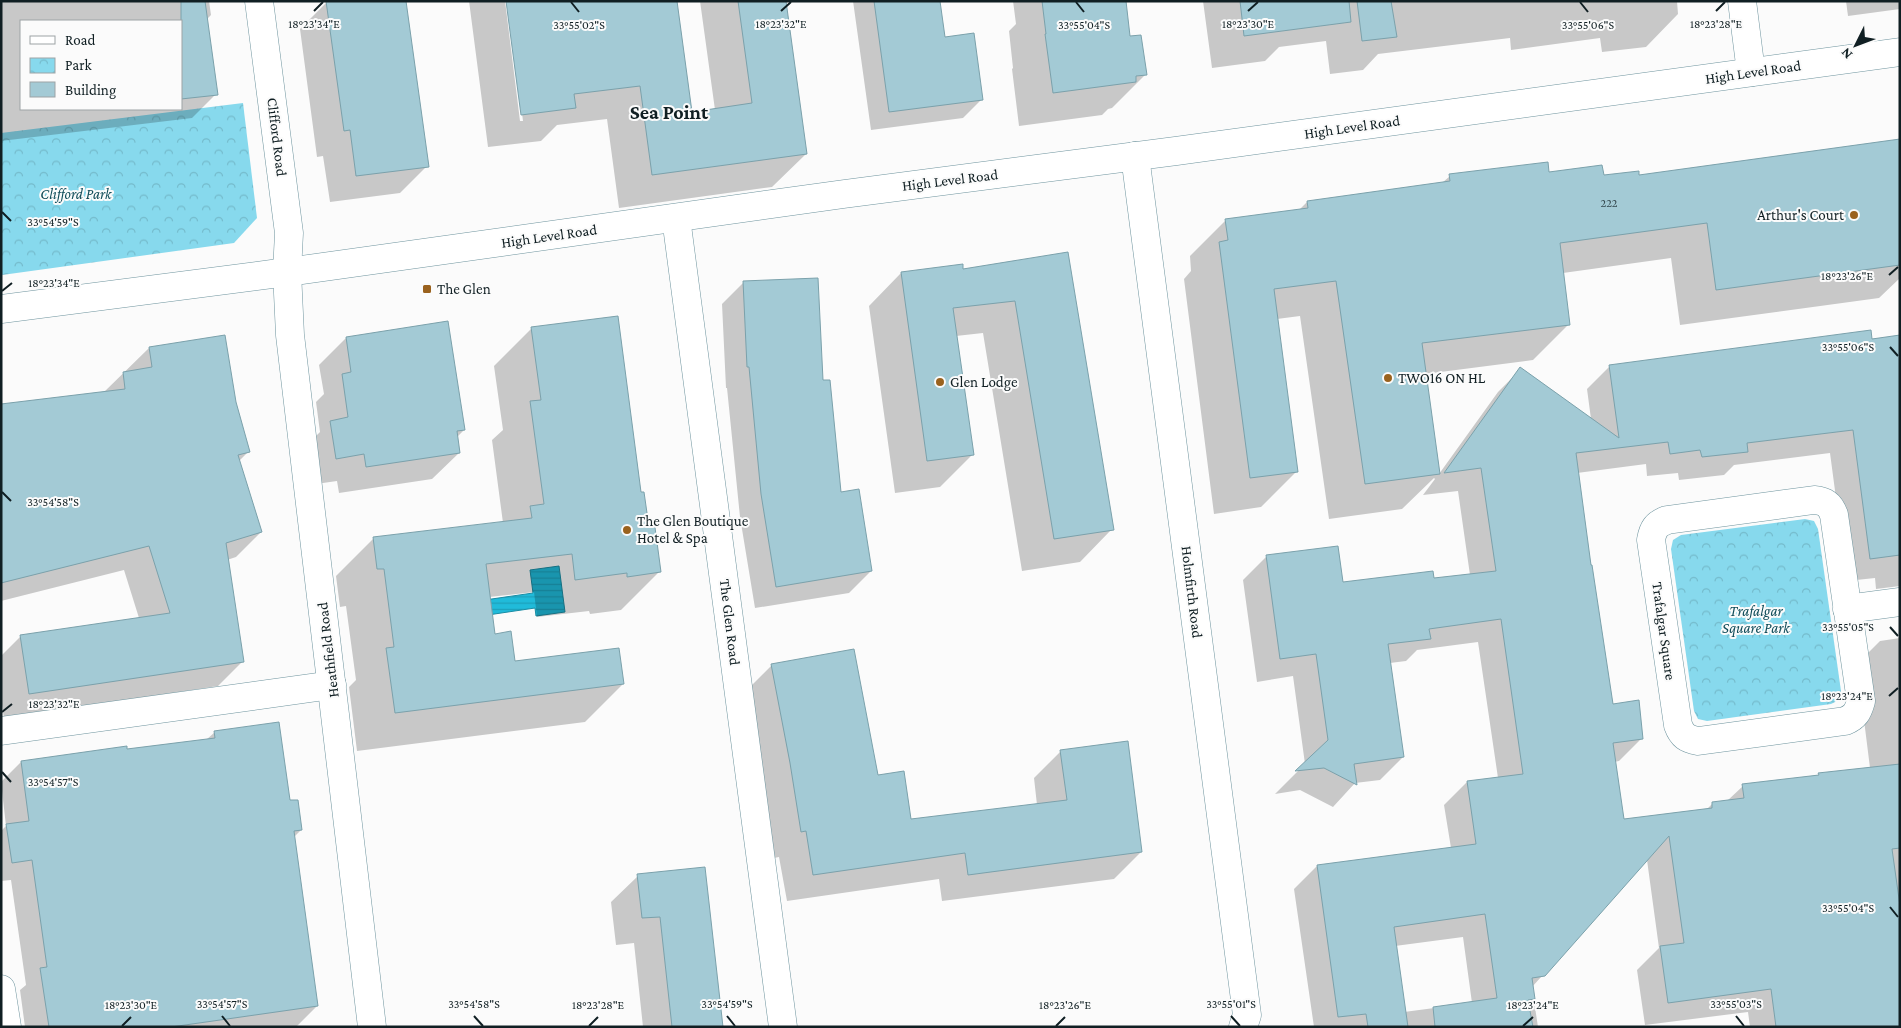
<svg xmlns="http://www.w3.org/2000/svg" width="1901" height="1028" font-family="'Crimson Pro',serif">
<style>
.park{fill:url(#park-crowns)}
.water{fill:url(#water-rules);stroke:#1b8ca3}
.shadow{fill:#0003;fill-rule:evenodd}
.building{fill:#a3cad5;stroke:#7ba1ab}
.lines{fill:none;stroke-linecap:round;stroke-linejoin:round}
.street-casing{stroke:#6e949e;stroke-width:29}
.secondary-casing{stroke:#6e949e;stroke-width:29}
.street{stroke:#fff;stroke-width:28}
.secondary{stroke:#fff;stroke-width:28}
.ticks{fill:none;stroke:#101f23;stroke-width:2}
.poi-dot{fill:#9a621e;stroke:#fbfbfb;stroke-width:2}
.labels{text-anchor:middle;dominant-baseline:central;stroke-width:4;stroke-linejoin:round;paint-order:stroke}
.number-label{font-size:12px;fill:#354a50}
.street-label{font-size:15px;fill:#101f23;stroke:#fbfbfb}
.park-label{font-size:15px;font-style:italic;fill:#104c59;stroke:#fbfbfb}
.poi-label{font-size:15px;fill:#101f23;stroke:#fbfbfb;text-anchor:start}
.district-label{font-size:20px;font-weight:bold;fill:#101f23;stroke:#fbfbfb}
.ticks-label{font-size:12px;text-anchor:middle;fill:#101f23;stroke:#fbfbfb;stroke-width:4;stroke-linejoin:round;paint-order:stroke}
</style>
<defs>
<pattern id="park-crowns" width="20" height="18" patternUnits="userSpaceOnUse" patternTransform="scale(1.25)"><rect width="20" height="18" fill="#87d9ed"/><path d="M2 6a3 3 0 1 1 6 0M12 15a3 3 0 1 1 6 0" fill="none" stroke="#74bacb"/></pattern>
<pattern id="water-rules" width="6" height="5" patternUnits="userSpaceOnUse" patternTransform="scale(1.25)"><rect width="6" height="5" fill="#20bbda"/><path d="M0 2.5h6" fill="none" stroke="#1ca0bb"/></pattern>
</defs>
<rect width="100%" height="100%" fill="#fbfbfb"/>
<g class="park">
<polygon points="243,103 257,218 234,243 2,275 1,133"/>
<polygon points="1805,519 1814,521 1818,529 1841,691 1839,700 1831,704 1707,721 1698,719 1694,711 1671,549 1673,540 1681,535"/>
</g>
<polygon class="water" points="559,566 565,612 536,616 535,608 481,616 478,601 533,593 530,570"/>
<g class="shadow">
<path d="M1 1H209L211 15 206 20 216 94 192 118 1 141ZM21 21H181V109H21Z"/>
<polygon points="469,1 505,1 520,121 523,121 507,1 690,113 715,110 700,1 785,1 806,154 772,187 619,208 607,119 557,125 541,141 488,147"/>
<polygon points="853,1 939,1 944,38 982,99 963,118 871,130"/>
<polygon points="1013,1 1124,1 1129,37 1145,75 1112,108 1108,109 1102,115 1019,126 1012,69 1013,68 1009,31 1016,24"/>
<polygon points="1203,1 1677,1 1678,14 1646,47 1602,52 1600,38 1511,50 1510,38 1378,54 1363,70 1330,74 1326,41 1279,47 1265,61 1212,68"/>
<polygon points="1846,1 1900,1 1900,9 1848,16"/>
<polygon points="327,2 427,166 400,193 330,202 323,156 317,157 300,29"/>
<path d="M1900 151V278L1879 298 1680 325 1671 258 1563 273 1569 324 1533 360 1425 374 1439 474 1498 392 1521 369 1591 419 1587 389 1610 366 1900 336V586L1876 589 1875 578 1847 581 1830 453 1734 465 1724 475 1679 480 1678 473 1647 476 1646 464 1577 473 1612 705 1642 738 1619 761 1614 762 1623 821 1706 810 1713 803 1727 801 1743 786 1870 768 1857 664 1880 641 1900 638V1027H1750L1748 1012 1645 1025 1637 970 1659 948 1647 860 1532 987 1538 1027H1314L1294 889 1317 866 1451 848 1444 805 1467 782 1498 778 1478 642 1417 650 1406 661 1390 663 1403 757 1380 780 1355 783 1333 807 1300 790 1275 794 1305 764 1293 676 1257 682 1243 580 1266 557 1342 584 1433 580 1470 575 1458 491 1423 495 1435 479 1434 478 1402 509 1329 519 1300 316 1277 319 1297 471 1261 507 1214 514 1184 279 1191 271 1190 256 1226 220 1298 211 1307 202 1442 183 1450 176 1548 173 1603 177 1638 176ZM1463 937 1472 1003 1404 1012 1395 946Z"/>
<polygon points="1067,254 1112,529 1080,562 1022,571 983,333 956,336 972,455 940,487 895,493 869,306 901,273 962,271"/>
<polygon points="744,282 822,382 840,493 871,571 849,593 755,608 740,517 727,388 726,388 722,304"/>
<polygon points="532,328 640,494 659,572 621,610 590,614 589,611 537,617 534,592 489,597 494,635 514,663 623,684 585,722 357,751 349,687 356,680 346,606 340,607 336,576 374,538 503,523 492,440 503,430 494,366"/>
<polygon points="224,336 235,403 248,452 239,461 261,532 236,557 227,560 243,661 218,686 4,719 1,697 1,656 21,636 139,618 124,570 1,601 1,405 103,393 149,348"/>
<polygon points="346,338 464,430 457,437 459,453 432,479 339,493 337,481 309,485 303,449 320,432 316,402 324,394 319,365"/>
<polygon points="772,665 877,777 910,821 1037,805 1034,778 1061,751 1141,852 1114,879 942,901 939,879 787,901 779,857 774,858 745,692"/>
<polygon points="215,732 289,802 301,830 294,837 317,1006 296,1027 25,1027 20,990 26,985 11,880 1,881 1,831 6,826 1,782 21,762 206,740"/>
<polygon points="638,876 721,1027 643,1027 634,943 616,945 611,902"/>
</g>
<g class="building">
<polygon points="181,1 205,1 218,95 181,99"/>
<polygon points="326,1 406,1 429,167 356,176 350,130 344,131"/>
<polygon points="506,1 677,1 692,112 752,103 738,1 786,1 807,154 652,175 640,86 574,94 576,108 521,115"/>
<polygon points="874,1 940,1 945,37 974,33 983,100 889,112"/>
<polygon points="1042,1 1126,1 1130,36 1141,35 1147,75 1136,76 1136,82 1053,93 1045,34 1046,34"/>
<polygon points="1240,1 1349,1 1351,22 1244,36"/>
<polygon points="1357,1 1391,1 1397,37 1362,41"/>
<polygon points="1900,139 1900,265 1716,290 1707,223 1560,243 1570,325 1422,343 1440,474 1365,484 1336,281 1274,289 1298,472 1250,478 1219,242 1228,240 1225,219 1308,208 1307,201 1450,181 1449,174 1548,162 1549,172 1602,165 1604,175 1639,171 1639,175"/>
<polygon points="1068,252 1114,530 1054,539 1015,301 953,308 974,455 927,461 901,272 963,264 963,269"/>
<polygon points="818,278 823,380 830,380 841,492 859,489 872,571 776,587 761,494 749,367 747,367 743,281"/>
<polygon points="618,316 641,492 644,492 648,520 654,520 661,572 627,577 627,573 575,580 572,554 486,564 495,634 511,631 515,661 619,648 624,684 395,713 386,648 394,647 384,569 377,569 373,537 532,518 530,506 544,504 530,401 541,400 531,327"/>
<polygon points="448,321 465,430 457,431 460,453 366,467 364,454 336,459 330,421 348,417 342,374 351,372 346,337"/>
<polygon points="1871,330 1872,339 1900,335 1900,555 1870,559 1853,430 1747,443 1748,452 1702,457 1700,450 1670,454 1668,442 1576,453 1591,565 1592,565 1613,704 1639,700 1643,739 1613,743 1624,819 1712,808 1712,802 1744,798 1742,784 1819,775 1818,773 1900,764 1900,848 1892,849 1900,906 1900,1027 1776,1027 1771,989 1668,1003 1660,946 1684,943 1669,836 1545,976 1532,978 1535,999 1528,1000 1533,1027 1435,1027 1433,1007 1497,998 1485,914 1394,927 1408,1027 1368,1027 1366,1014 1338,1017 1317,865 1476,844 1467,781 1523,774 1501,619 1429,629 1431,639 1388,644 1404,757 1354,764 1357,785 1324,768 1295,771 1328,740 1316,654 1280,659 1266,555 1338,546 1343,582 1433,571 1434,578 1496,571 1481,468 1444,473 1520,367 1619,438 1609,365"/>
<polygon points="225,335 236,402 250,452 238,455 262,532 226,543 244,662 29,694 20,635 170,613 149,546 1,583 1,404 125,389 123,372 152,367 149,347"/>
<polygon points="854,649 878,775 904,771 911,819 1067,800 1060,750 1128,741 1142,852 968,875 965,853 813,875 806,831 801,832 790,763 771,664"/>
<polygon points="279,722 290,800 298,800 302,830 294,831 318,1006 171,1027 49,1027 40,968 47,967 32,860 12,863 6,824 29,821 21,761 127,746 127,749 215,738 214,731"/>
<polygon points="705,867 723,1027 672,1027 660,917 642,918 637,874"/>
</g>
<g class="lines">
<g class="street-casing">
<g id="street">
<polyline points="259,1 289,233 287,272 290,335 372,1027"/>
<polyline points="1742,1 1751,72"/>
<polyline points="1135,156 1247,1015 1243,1027"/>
<polyline points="676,218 783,1027"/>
<path d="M1814 500C1825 501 1830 504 1834 515L1861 701C1858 712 1855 717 1845 721L1698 741C1687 739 1682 736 1678 725L1651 540C1653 529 1656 524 1667 520Z"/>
<polyline points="1847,609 1900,602"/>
<polyline points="1,731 332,685"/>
<polyline points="1,989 7,1027"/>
</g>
</g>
<g class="secondary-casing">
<polyline id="secondary" points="1,309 287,272 844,194 1176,151 1900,52"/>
</g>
<use href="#street" class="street"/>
<use href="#secondary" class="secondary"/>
</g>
<path class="ticks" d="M571 2 579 12M1076 2 1084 12M1580 2 1588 12M314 11 323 2M781 11 791 2M1248 11 1258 2M1716 11 1725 2M2 212 11 221M1889 275 1898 267M2 291 12 283M1890 347 1898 356M2 492 11 501M1890 627 1898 636M1889 696 1898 688M2 712 12 704M2 772 11 782M1890 907 1898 917M222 1016 230 1026M474 1016 483 1026M727 1016 735 1026M1231 1016 1240 1026M1736 1016 1744 1026M122 1026 131 1017M589 1026 598 1017M1056 1026 1065 1017M1523 1026 1533 1017"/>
<g class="poi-dot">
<circle cx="1854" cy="215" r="5"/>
<rect x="422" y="284" width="10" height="10" rx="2.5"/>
<circle cx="1388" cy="378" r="5"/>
<circle cx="940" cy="382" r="5"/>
<circle cx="627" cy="530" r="5"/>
</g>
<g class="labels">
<g class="number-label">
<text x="1609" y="203">222</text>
</g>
<g class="street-label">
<text transform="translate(1753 72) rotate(-8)">High Level Road</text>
<text transform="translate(1352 127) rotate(-8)">High Level Road</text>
<text transform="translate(277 137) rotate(83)">Clifford Road</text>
<text transform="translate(950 180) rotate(-7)">High Level Road</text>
<text transform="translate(549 236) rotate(-8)">High Level Road</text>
<text transform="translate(1192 592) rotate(83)">Holmfirth Road</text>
<text transform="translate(730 622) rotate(83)">The Glen Road</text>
<text transform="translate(1664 631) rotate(82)">Trafalgar Square</text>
<text transform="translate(328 650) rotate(-97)">Heathfield Road</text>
</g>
<g class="park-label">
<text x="76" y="194">Clifford Park</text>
<text x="1756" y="611">Trafalgar<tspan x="1756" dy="17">Square Park</tspan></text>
</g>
<g class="poi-label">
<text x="1844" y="215" text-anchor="end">Arthur's Court</text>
<text x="437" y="289">The Glen</text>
<text x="1398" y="378">TWO16 ON HL</text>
<text x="950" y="382">Glen Lodge</text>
<text x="637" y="521">The Glen Boutique<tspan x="637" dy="17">Hotel &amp; Spa</tspan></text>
</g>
<g class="district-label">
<text x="669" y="112">Sea Point</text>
</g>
</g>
<g class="ticks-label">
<text x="314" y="28">18°23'34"E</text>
<text x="781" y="28">18°23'32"E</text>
<text x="1248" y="28">18°23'30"E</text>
<text x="1716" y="28">18°23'28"E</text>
<text x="579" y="29">33°55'02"S</text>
<text x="1084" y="29">33°55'04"S</text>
<text x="1588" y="29">33°55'06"S</text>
<text x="53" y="226">33°54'59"S</text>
<text x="1847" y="280">18°23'26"E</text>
<text x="54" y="287">18°23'34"E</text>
<text x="1848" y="351">33°55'06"S</text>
<text x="53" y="506">33°54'58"S</text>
<text x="1848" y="631">33°55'05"S</text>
<text x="1847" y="700">18°23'24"E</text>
<text x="54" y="708">18°23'32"E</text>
<text x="53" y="786">33°54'57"S</text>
<text x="1848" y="912">33°55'04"S</text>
<text x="222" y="1008">33°54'57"S</text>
<text x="474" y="1008">33°54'58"S</text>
<text x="727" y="1008">33°54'59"S</text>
<text x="1231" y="1008">33°55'01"S</text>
<text x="1736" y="1008">33°55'03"S</text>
<text x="131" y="1009">18°23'30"E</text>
<text x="598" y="1009">18°23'28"E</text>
<text x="1065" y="1009">18°23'26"E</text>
<text x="1533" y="1009">18°23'24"E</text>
</g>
<rect width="1901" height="1028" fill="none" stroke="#101f23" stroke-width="5"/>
<rect x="20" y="20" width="162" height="90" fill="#fbfbfb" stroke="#9da3a5"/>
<rect x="30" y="36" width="25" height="8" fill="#ffffff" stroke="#9da3a5"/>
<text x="65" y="45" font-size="15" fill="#101f23">Road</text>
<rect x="30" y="58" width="25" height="15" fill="url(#park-crowns)" stroke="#9da3a5"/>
<text x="65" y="70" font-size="15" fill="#101f23">Park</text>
<rect x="30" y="82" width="25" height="15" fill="#a3cad5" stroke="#9da3a5"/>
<text x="65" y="95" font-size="15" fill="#101f23">Building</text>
<g transform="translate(1856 45) rotate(228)" stroke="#fbfbfb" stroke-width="4" paint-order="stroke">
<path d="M0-4L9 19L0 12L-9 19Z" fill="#101f23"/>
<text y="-8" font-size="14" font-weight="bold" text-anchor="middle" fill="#101f23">N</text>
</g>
</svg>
